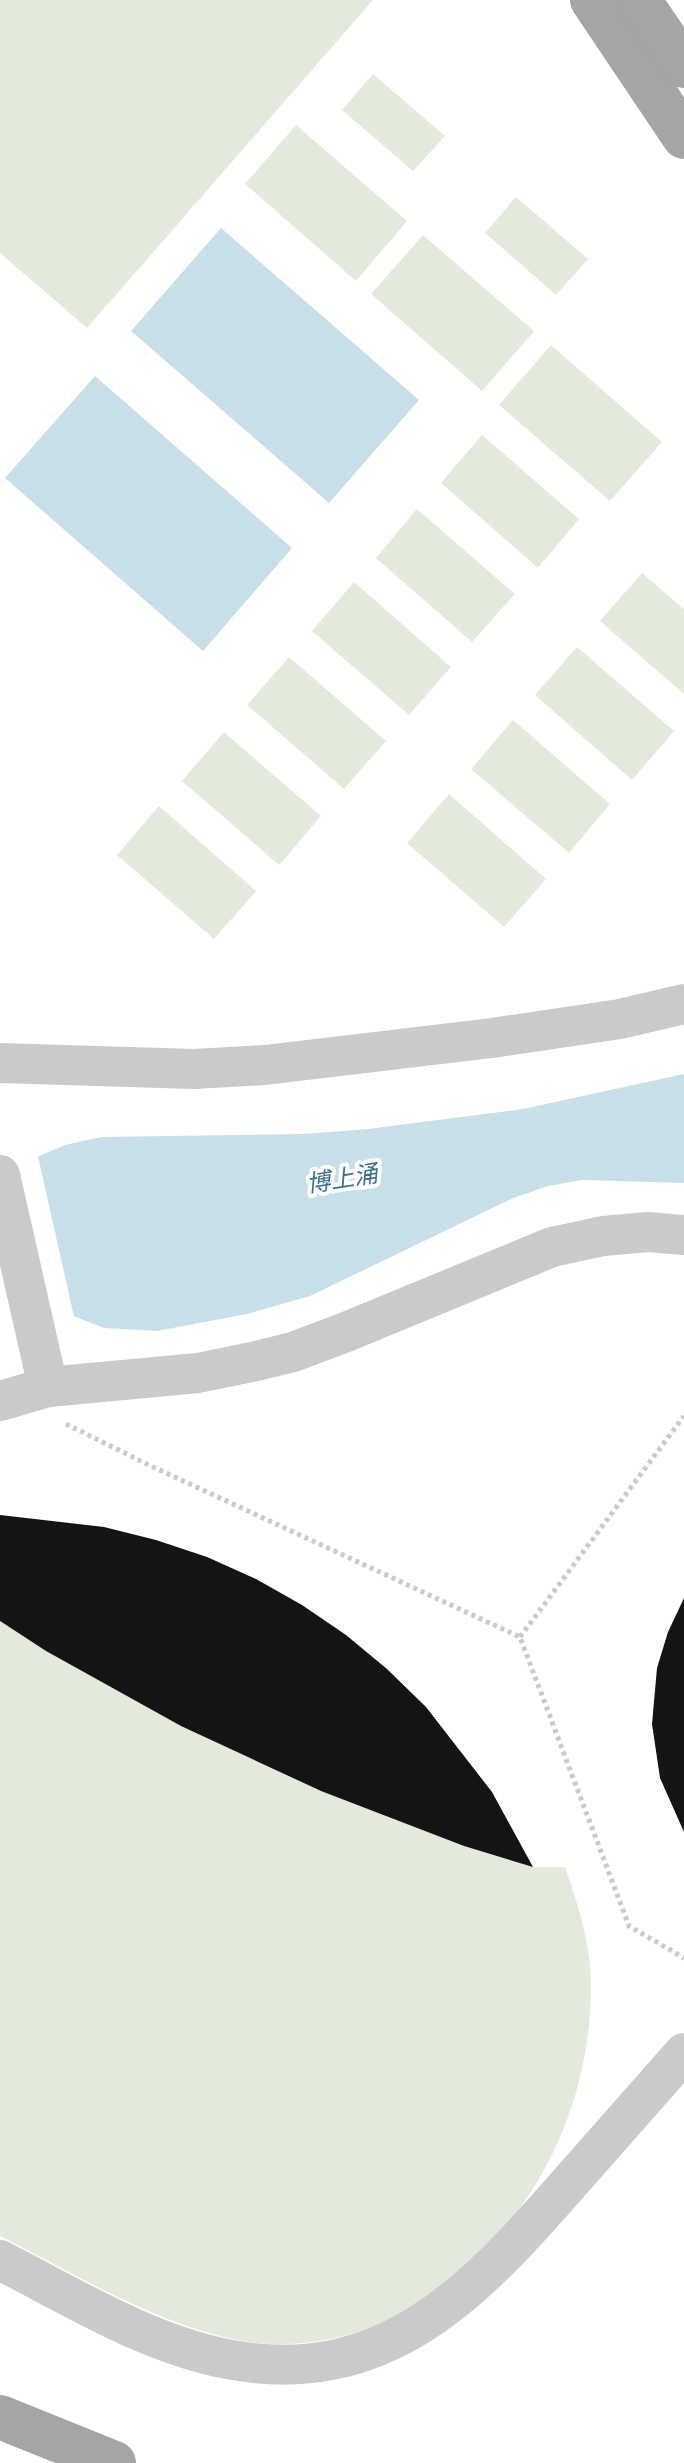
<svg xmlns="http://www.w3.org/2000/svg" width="684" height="2463" font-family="Rubik,'Noto Sans SC',sans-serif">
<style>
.green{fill:#e4eadb}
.water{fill:#c8dee9}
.pier{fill:#fff}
.building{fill:#141414}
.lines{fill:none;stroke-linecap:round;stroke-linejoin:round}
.path{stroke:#cacaca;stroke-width:5;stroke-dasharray:4 4;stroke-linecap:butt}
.minor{stroke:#cacaca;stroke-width:40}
.major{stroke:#a5a5a5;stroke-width:44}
.labels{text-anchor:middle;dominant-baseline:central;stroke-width:8;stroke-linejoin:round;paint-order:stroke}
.water-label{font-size:24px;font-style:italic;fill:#3f728a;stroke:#fff}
</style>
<rect width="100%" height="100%" fill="#fff"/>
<g class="green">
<polygon points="0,0 373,0 87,328 0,253"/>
<polygon points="373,74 445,136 413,171 342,110"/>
<polygon points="296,125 407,221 356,281 245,184"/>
<polygon points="516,197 588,259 556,295 485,233"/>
<polygon points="423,235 534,331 482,391 371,294"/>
<polygon points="551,345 662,442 610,501 499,405"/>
<polygon points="482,435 579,519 538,568 441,483"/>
<polygon points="417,509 515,594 472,642 376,558"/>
<polygon points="642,573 684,609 684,694 600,621"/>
<polygon points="354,582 451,667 409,715 312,631"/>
<polygon points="577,647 674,731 632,780 535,695"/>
<polygon points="289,657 386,741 344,789 247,705"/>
<polygon points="513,720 610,804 569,853 471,769"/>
<polygon points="224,732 321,816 279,865 182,781"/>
<polygon points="449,794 546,879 504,927 407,843"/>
<polygon points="159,806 256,891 214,939 117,855"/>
<path d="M0 1621 46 1651 181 1726 321 1791 464 1846 533 1867H565C576 1899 587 1932 590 1966 596 2063 563 2162 499 2234 488 2246 475 2256 463 2267 449 2279 434 2297 418 2306 378 2329 331 2343 285 2344 192 2347 82 2277 0 2236Z"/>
</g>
<g class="water">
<polygon points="221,228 419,400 329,503 131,331"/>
<polygon points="95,376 292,548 203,651 5,478"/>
<polygon points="684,1074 684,1183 582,1180 548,1186 511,1199 310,1296 247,1314 157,1331 104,1328 40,1303 23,1163 65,1145 101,1137 303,1134 368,1129 523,1109"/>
</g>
<polygon class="pier" points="37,1152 75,1321 38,1307 9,1302 0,1303 0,1165 22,1160"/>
<g class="building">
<polygon points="0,1515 104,1527 156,1540 207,1557 256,1579 302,1605 346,1635 387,1669 426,1707 492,1792 533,1867 464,1846 321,1791 181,1726 46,1651 0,1621"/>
<polygon points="684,1598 684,1832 660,1778 652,1724 657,1668 668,1632"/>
</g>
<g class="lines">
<g class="path">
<polyline points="66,1424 151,1466 520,1637 629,1926 684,1958"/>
<polyline points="520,1637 684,1416"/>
</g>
<g class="minor">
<polyline points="0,1063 194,1069 265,1065 492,1038 620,1019 684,1004"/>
<polyline points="0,1175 48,1387"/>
<polyline points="0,1401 48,1387 198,1373 256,1361 293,1352 346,1332 552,1247 603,1236 648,1232 684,1235"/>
<path d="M0 2260C72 2297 146 2343 227 2359 382 2389 471 2295 564 2189 604 2144 644 2098 684 2053"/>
</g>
<g class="major">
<polyline points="592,0 684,137"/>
<polyline points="639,0 684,66"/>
<polyline points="0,2417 114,2463"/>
</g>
</g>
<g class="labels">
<g class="water-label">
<text transform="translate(342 1179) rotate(-9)">博上涌</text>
</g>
</g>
</svg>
